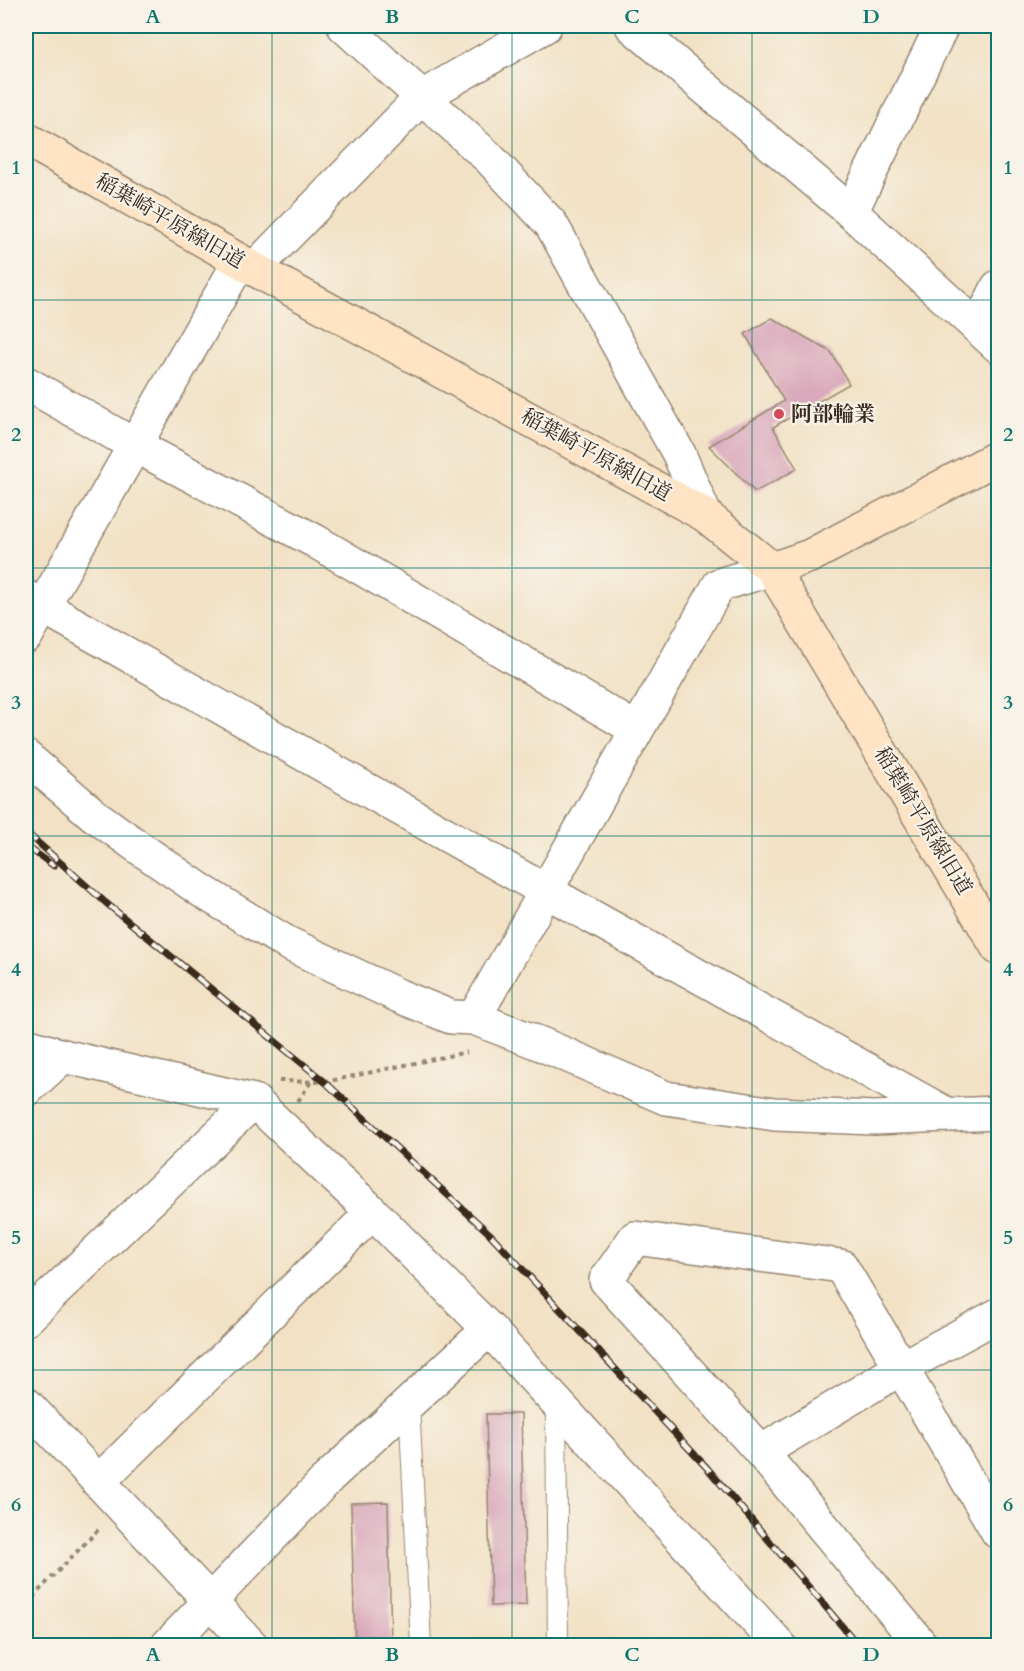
<svg xmlns="http://www.w3.org/2000/svg" width="1024" height="1671" font-family="Cardo,'Noto Serif JP',serif">
<style>
.building{fill:#d9a9bb}
.lines{fill:none;stroke-linecap:round;stroke-linejoin:round}
.lane-casing{stroke:#968672;stroke-width:22}
.street-casing{stroke:#968672;stroke-width:36}
.secondary-casing{stroke:#968672;stroke-width:36}
.path{stroke:#968672;stroke-width:4;stroke-dasharray:4.5 4.5;stroke-linecap:butt}
.lane{stroke:#fff;stroke-width:20}
.street{stroke:#fff;stroke-width:33}
.secondary{stroke:#fee4c5;stroke-width:33}
.rail-casing{stroke:#3b2a1e;stroke-width:7}
.rail{stroke:#f7f3e8;stroke-width:4.5;stroke-dasharray:14;stroke-linecap:butt}
.grid{fill:none;stroke:#0f766e;stroke-width:1.5;stroke-opacity:0.55}
.poi-dot{fill:#d1495b;stroke:#f7f3e8;stroke-width:2}
.labels{text-anchor:middle;dominant-baseline:central;stroke-width:4.5;stroke-linejoin:round;paint-order:stroke}
.street-label{font-size:21px;fill:#3b2a1e;stroke:#f7f3e8}
.poi-label{font-size:21px;font-weight:bold;fill:#3b2a1e;stroke:#f7f3e8;text-anchor:start}
.neatline{fill:none;stroke:#0f766e;stroke-width:2}
.grid-label{font-size:20px;text-anchor:middle;font-weight:bold;fill:#0f766e}
</style>
<rect width="100%" height="100%" fill="#f7f3e8"/>
<filter id="ink" filterUnits="userSpaceOnUse"><feTurbulence type="fractalNoise" baseFrequency=".0167" numOctaves="2"/><feDisplacementMap in="SourceGraphic" scale="12" xChannelSelector="R" yChannelSelector="G"/><feConvolveMatrix kernelMatrix="1 2 1 2 8 2 1 2 1" color-interpolation-filters="sRGB"/></filter>
<filter id="wash" filterUnits="userSpaceOnUse"><feTurbulence type="fractalNoise" baseFrequency=".008" numOctaves="4" result="noise"/><feDisplacementMap in="SourceGraphic" scale="24" xChannelSelector="R" yChannelSelector="G"/><feGaussianBlur stdDeviation="1.35" result="paint"/><feColorMatrix in="noise" values="0 0 0 0 0 0 0 0 0 0 0 0 0 0 0 0 0 1.4 0 .05"/><feComposite in="paint" operator="in"/></filter>
<g filter="url(#wash)">
<rect width="100%" height="100%" fill="#f2e1c5"/>
<g id="blocks">
<g class="building">
<polygon points="772,318 831,352 849,384 773,427 797,469 755,492 709,446 784,401 745,334"/>
<polygon points="486,1414 521,1414 526,1605 491,1606"/>
<polygon points="388,1502 391,1646 355,1646 351,1503"/>
</g>
</g>
</g>
<g filter="url(#ink)">
<use href="#blocks" fill-opacity="0" stroke="#968672" stroke-width="1.5"/>
<g class="lines">
<g class="lane-casing">
<g id="lane">
<polyline points="556,1400 558,1646"/>
<polyline points="409,1403 421,1646"/>
</g>
</g>
<g class="street-casing">
<g id="street">
<polyline points="344,26 489,158 551,224 679,454 705,515"/>
<polyline points="632,26 851,212 998,346"/>
<polyline points="851,212 942,26"/>
<polyline points="254,269 422,97 545,26"/>
<polyline points="979,326 998,287"/>
<polyline points="26,383 136,446 315,541 636,729"/>
<polyline points="26,597 544,890 948,1115 998,1113"/>
<polyline points="26,636 240,261"/>
<polyline points="26,757 94,815 141,849 202,891 287,943 399,996 451,1017 474,1018 719,585 772,569"/>
<polyline points="474,1018 541,1044 666,1098 775,1114 874,1118 948,1115"/>
<polyline points="26,1045 63,1056"/>
<polyline points="26,1090 63,1056 254,1101 364,1204 489,1329 780,1646"/>
<polyline points="26,1319 254,1101"/>
<polyline points="26,1404 252,1646"/>
<polyline points="761,1452 606,1280 635,1238 841,1266 998,1532"/>
<polyline points="98,1482 372,1213"/>
<polyline points="167,1646 329,1477 489,1329"/>
<polyline points="922,1646 761,1452 901,1368 998,1315"/>
</g>
</g>
<g class="secondary-casing">
<g id="secondary">
<polyline points="26,139 254,269 705,515 772,569 998,948"/>
<polyline points="772,569 810,556 998,457"/>
</g>
</g>
<g class="path">
<polyline points="279,1081 325,1082 467,1052"/>
<polyline points="298,1101 311,1082"/>
<polyline points="26,1604 99,1529"/>
</g>
<use href="#lane" class="lane"/>
<use href="#street" class="street"/>
<use href="#secondary" class="secondary"/>
<g class="rail-casing">
<g id="rail">
<polyline points="26,832 106,903 325,1082 490,1234 708,1469 859,1646"/>
<polyline points="26,846 54,866"/>
</g>
</g>
<use href="#rail" class="rail"/>
</g>
</g>
<path class="grid" d="M272 26V1646M512 26V1646M752 26V1646M26 300H998M26 568H998M26 836H998M26 1103H998M26 1370H998"/>
<circle class="poi-dot" cx="779" cy="414" r="6"/>
<g class="labels">
<g class="street-label">
<text transform="translate(170 221) rotate(30)">稲葉崎平原線旧道</text>
<text transform="translate(596 455) rotate(29)">稲葉崎平原線旧道</text>
<text transform="translate(923 821) rotate(59)">稲葉崎平原線旧道</text>
</g>
<g class="poi-label">
<text x="791" y="414">阿部輪業</text>
</g>
</g>
<rect width="1024" height="1671" fill="none" stroke="#f7f3e8" stroke-width="66"/>
<rect x="33" y="33" width="958" height="1605" class="neatline"/>
<g class="grid-label">
<text x="153" y="23">A</text>
<text x="392" y="23">B</text>
<text x="632" y="23">C</text>
<text x="871" y="23">D</text>
<text x="16" y="174">1</text>
<text x="1008" y="174">1</text>
<text x="16" y="441">2</text>
<text x="1008" y="441">2</text>
<text x="16" y="709">3</text>
<text x="1008" y="709">3</text>
<text x="16" y="976">4</text>
<text x="1008" y="976">4</text>
<text x="16" y="1244">5</text>
<text x="1008" y="1244">5</text>
<text x="16" y="1511">6</text>
<text x="1008" y="1511">6</text>
<text x="153" y="1661">A</text>
<text x="392" y="1661">B</text>
<text x="632" y="1661">C</text>
<text x="871" y="1661">D</text>
</g>
</svg>
